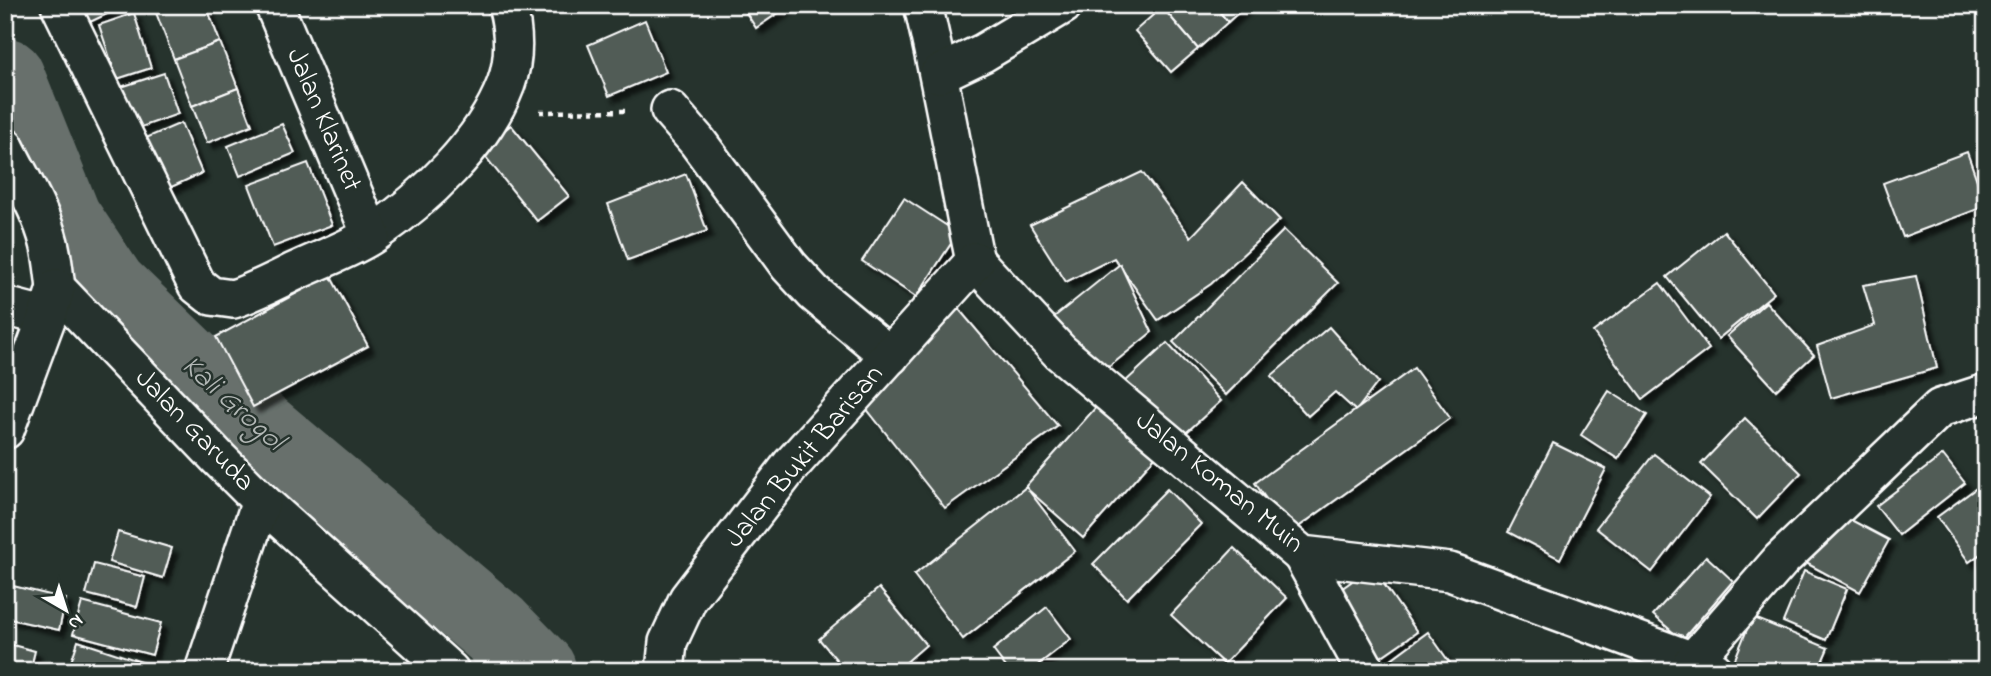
<svg xmlns="http://www.w3.org/2000/svg" width="1991" height="676" font-family="'Indie Flower',sans-serif">
<style>
.lines{fill:none;stroke-linecap:round;stroke-linejoin:round}
.river{stroke:#67706c;stroke-width:79}
.building{fill:#515c57;stroke:#fff;stroke-width:2;filter:url(#shadow)}
.minor-casing{stroke:#fff;stroke-width:42}
.path{stroke:#fff;stroke-width:4.5;stroke-dasharray:5 5;stroke-linecap:butt}
.minor{stroke:#26332d;stroke-width:37}
.labels{text-anchor:middle;dominant-baseline:central;stroke-width:5;stroke-linejoin:round;paint-order:stroke}
.street-label{font-size:28px;fill:#fff;stroke:#26332d}
.water-label{font-size:30px;font-style:italic;fill:#b3b8b6;stroke:#26332d}
</style>
<defs>
<filter id="shadow"><feDropShadow dx="6" dy="6" stdDeviation="2" flood-color="#0009"/></filter>
</defs>
<rect width="100%" height="100%" fill="#26332d"/>
<filter id="ink" filterUnits="userSpaceOnUse"><feTurbulence type="fractalNoise" baseFrequency=".0143" numOctaves="2"/><feDisplacementMap in="SourceGraphic" scale="14" xChannelSelector="R" yChannelSelector="G"/><feConvolveMatrix kernelMatrix="1 2 1 2 8 2 1 2 1" color-interpolation-filters="sRGB"/></filter>
<g filter="url(#ink)">
<g class="lines">
<polyline class="river" points="5,77 62,219 108,288 223,399 496,629 537,671"/>
</g>
<g class="building">
<polygon points="80,5 126,5 88,23"/>
<polygon points="153,5 206,5 220,42 174,59"/>
<polygon points="741,5 790,5 756,28"/>
<polygon points="1164,5 1214,5 1228,22 1198,49 1162,7"/>
<polygon points="1214,5 1247,5 1228,22"/>
<polygon points="1162,7 1198,49 1171,72 1135,31"/>
<polygon points="134,13 151,68 117,79 99,25"/>
<polygon points="645,20 666,72 609,96 588,45"/>
<polygon points="220,42 238,88 192,106 174,59"/>
<polygon points="164,73 178,114 130,131 115,89"/>
<polygon points="238,88 252,125 207,143 192,106"/>
<polygon points="181,123 202,173 167,189 146,138"/>
<polygon points="282,124 295,153 240,176 228,146"/>
<polygon points="511,125 569,196 537,221 480,150"/>
<polygon points="1967,152 1986,206 1903,237 1883,183"/>
<polygon points="308,163 332,225 273,247 249,185"/>
<polygon points="1142,172 1191,237 1243,182 1280,220 1211,284 1158,320 1114,258 1066,282 1030,225"/>
<polygon points="686,174 707,231 628,260 608,204"/>
<polygon points="904,198 958,233 916,297 862,261"/>
<polygon points="1284,230 1338,283 1226,395 1173,342"/>
<polygon points="1724,231 1774,293 1718,339 1667,277"/>
<polygon points="1120,264 1152,332 1104,371 1054,317"/>
<polygon points="330,275 368,346 253,407 216,337"/>
<polygon points="1916,276 1937,368 1831,398 1817,346 1875,325 1863,285"/>
<polygon points="1660,283 1709,349 1643,399 1593,332"/>
<polygon points="952,301 1058,426 945,508 862,403"/>
<polygon points="1766,302 1814,355 1776,390 1727,336"/>
<polygon points="1329,327 1378,382 1356,411 1335,392 1308,416 1271,376"/>
<polygon points="1167,343 1221,401 1178,440 1125,382"/>
<polygon points="1414,368 1450,418 1290,533 1255,483"/>
<polygon points="1609,391 1647,415 1618,459 1581,435"/>
<polygon points="1097,406 1155,457 1083,538 1025,487"/>
<polygon points="1745,418 1801,473 1757,519 1701,464"/>
<polygon points="1553,443 1606,469 1560,559 1508,532"/>
<polygon points="1654,454 1710,497 1652,572 1596,528"/>
<polygon points="1943,455 1965,483 1899,535 1876,506"/>
<polygon points="1986,481 1986,550 1969,562 1937,517"/>
<polygon points="1026,487 1075,551 963,639 914,575"/>
<polygon points="1167,489 1201,524 1127,599 1093,564"/>
<polygon points="1834,511 1889,540 1860,592 1806,563"/>
<polygon points="118,532 172,548 163,578 109,562"/>
<polygon points="1234,548 1287,598 1224,664 1171,615"/>
<polygon points="1706,556 1733,581 1682,640 1653,615"/>
<polygon points="94,564 145,577 137,607 86,594"/>
<polygon points="1372,567 1417,632 1372,663 1327,599"/>
<polygon points="1804,571 1847,589 1826,640 1783,622"/>
<polygon points="5,584 66,599 59,630 5,618"/>
<polygon points="879,588 926,645 896,671 846,671 819,639"/>
<polygon points="82,602 161,623 152,655 73,634"/>
<polygon points="1047,607 1071,639 1030,671 1009,671 993,650"/>
<polygon points="1752,617 1828,648 1818,671 1730,671"/>
<polygon points="1428,632 1452,666 1446,671 1375,671"/>
<polygon points="78,641 145,663 142,671 68,671"/>
<polygon points="5,643 35,651 30,671 5,671"/>
</g>
<g class="lines">
<g class="minor-casing">
<g id="minor">
<path d="M60 5 197 285 211 296 233 299C255 292 275 281 296 271 319 260 353 248 373 234 424 199 484 143 506 84 515 59 514 31 507 5"/>
<polyline points="274,5 371,235"/>
<path d="M923 5C943 90 957 176 975 261"/>
<polyline points="939,74 983,53 1063,5"/>
<polyline points="670,110 697,141 789,266 814,293 890,356"/>
<path d="M5 147C20 178 41 210 49 243 53 258 54 273 56 288L219 459 261 501 450 671"/>
<polyline points="975,261 1060,352 1302,555 1450,572 1693,661 1714,671"/>
<polyline points="5,306 47,317"/>
<polyline points="5,430 47,317 56,288"/>
<polyline points="1302,555 1366,671"/>
<polyline points="1693,661 1781,560 1940,408 1986,393"/>
<polyline points="204,671 261,501"/>
<polyline points="665,671 668,642 688,599 791,465 975,261"/>
</g>
</g>
<polyline class="path" points="540,112 629,111"/>
<use href="#minor" class="minor"/>
</g>
</g>
<g class="labels">
<g class="street-label">
<text transform="translate(323 120) rotate(67)">Jalan Klarinet</text>
<text transform="translate(194 431) rotate(46)">Jalan Garuda</text>
<text transform="translate(805 457) rotate(-50)">Jalan Bukit Barisan</text>
<text transform="translate(1219 483) rotate(39)">Jalan Koman Muin</text>
</g>
<g class="water-label">
<text transform="translate(232 404) rotate(42)">Kali Grogol</text>
</g>
</g>
<rect width="1991" height="676" fill="none" stroke="#26332d" stroke-width="28"/>
<rect x="14" y="14" width="1963" height="648" fill="none" stroke="#fff" stroke-width="2.5" filter="url(#ink)"/>
<g transform="translate(66 610) rotate(141)" stroke="#26332d" stroke-width="5" paint-order="stroke">
<path d="M0-5L12 26L0 18L-12 26Z" fill="#ffffff"/>
<text y="-10" font-size="19" font-weight="bold" text-anchor="middle" fill="#ffffff">N</text>
</g>
</svg>
